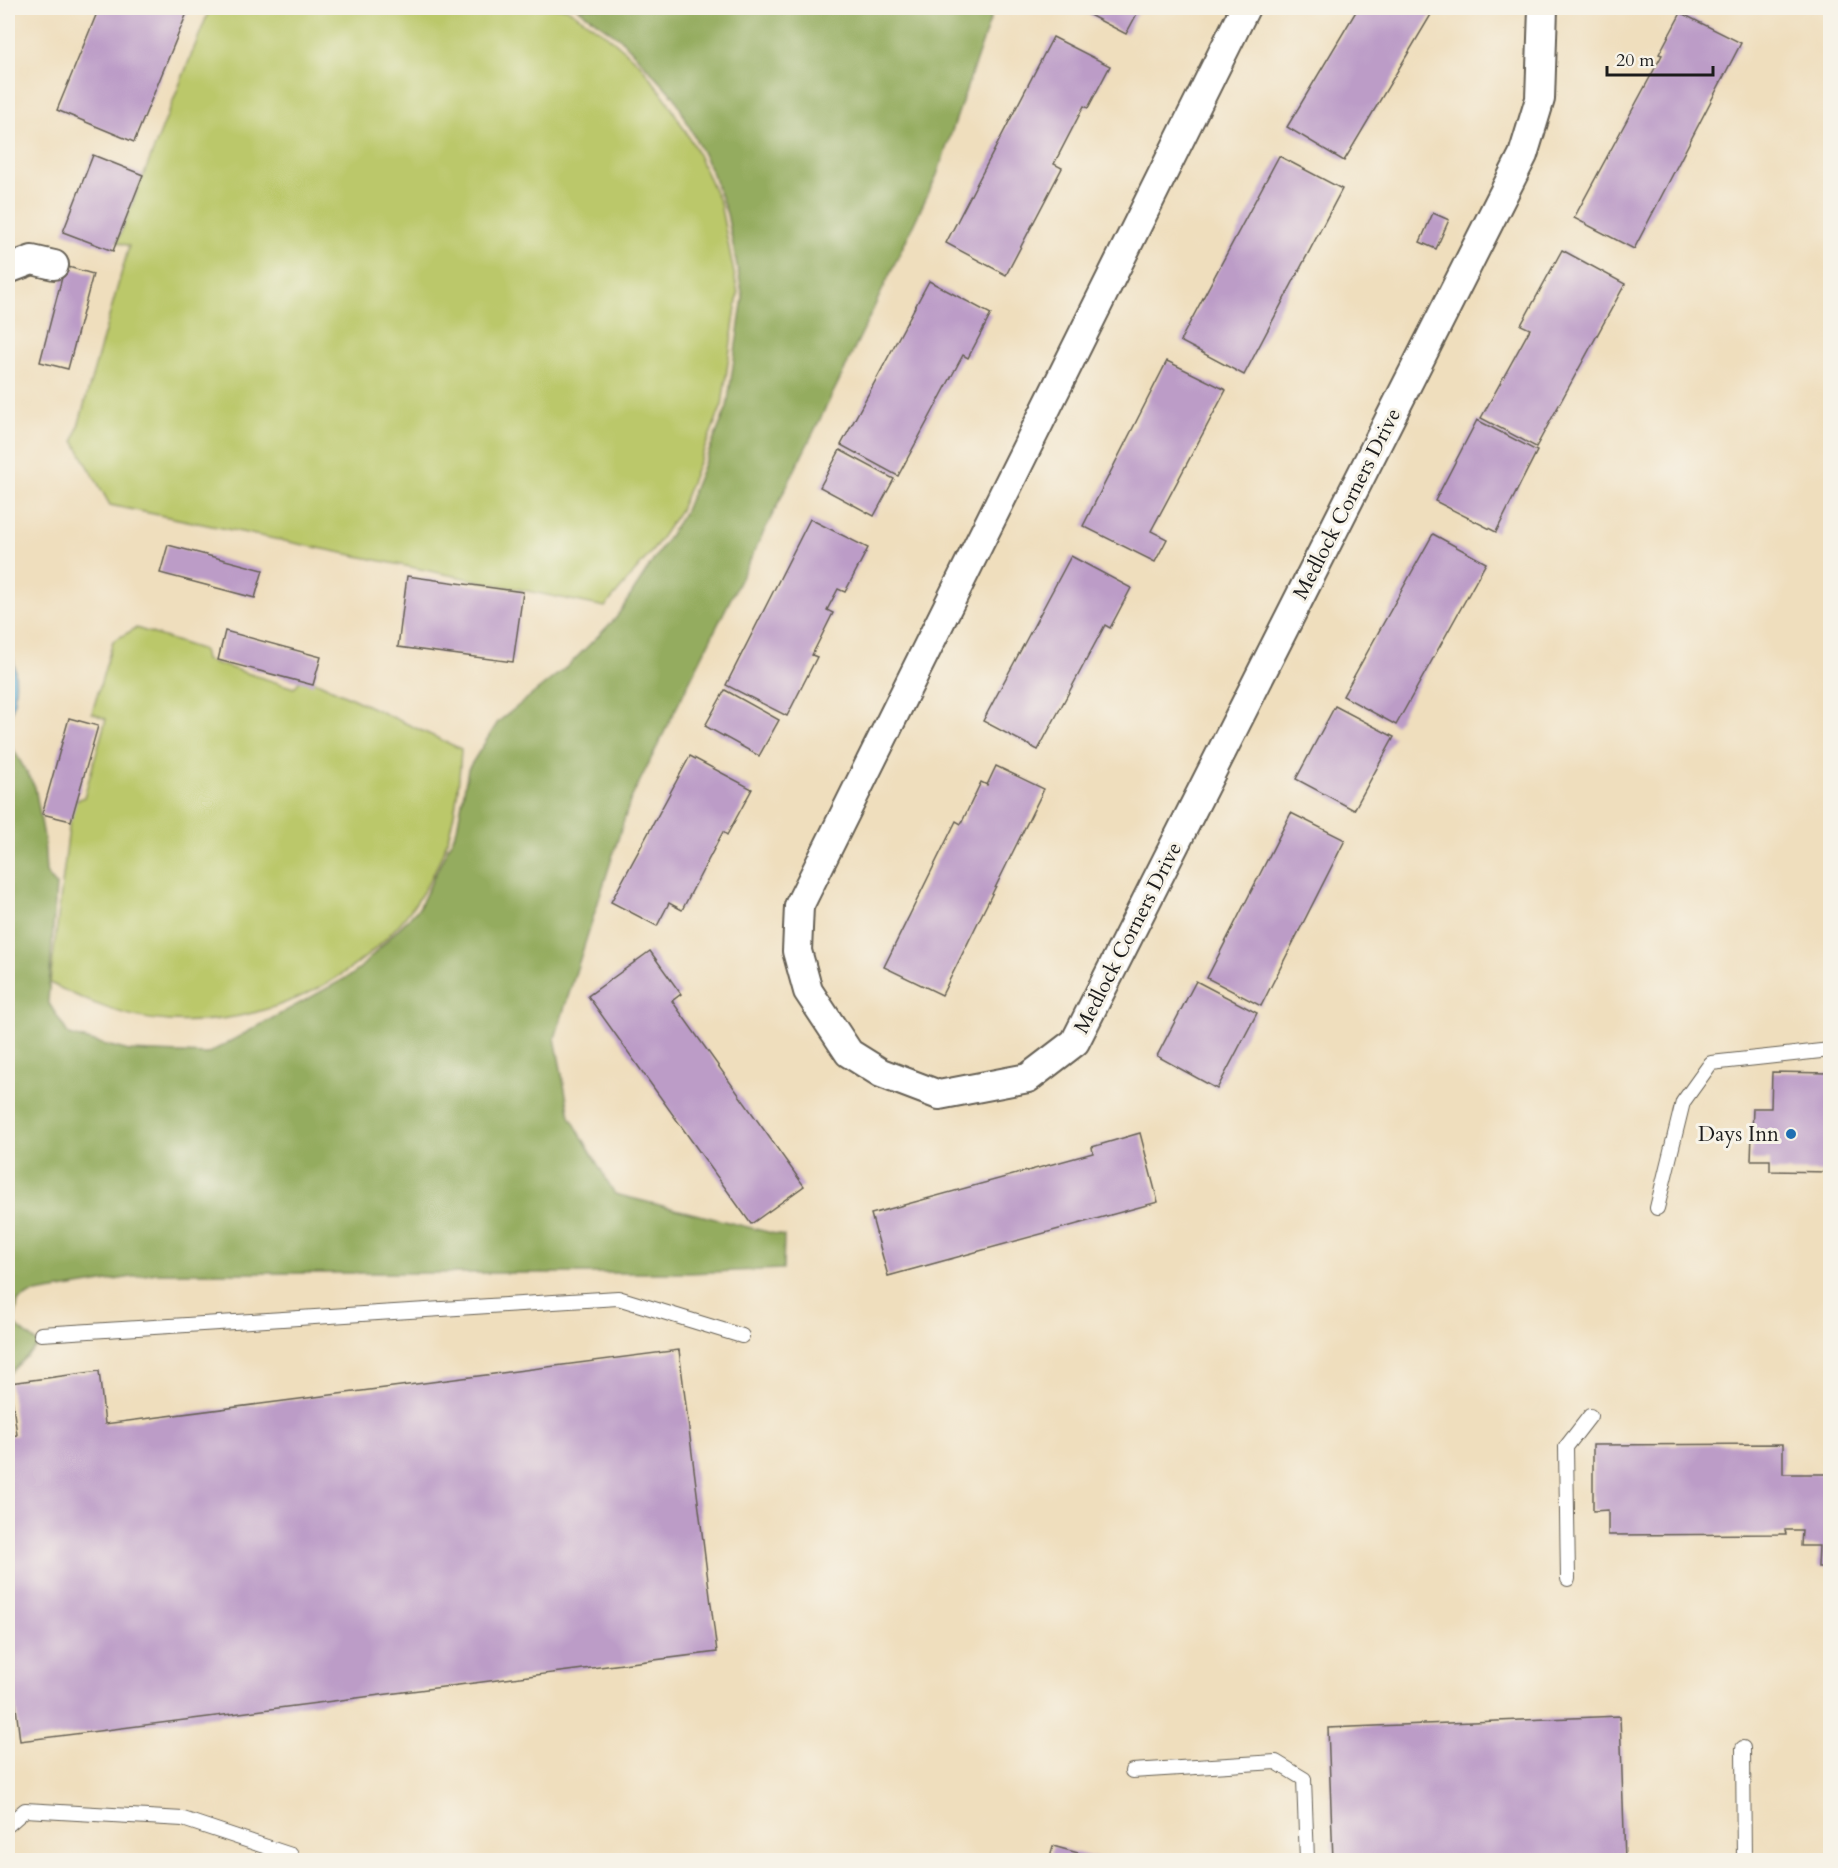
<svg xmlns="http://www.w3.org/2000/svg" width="1838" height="1868" font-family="Cardo,serif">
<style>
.green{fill:#bbc86a;stroke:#6c7243;stroke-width:1.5}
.forest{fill:#94ac5e;stroke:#58643d;stroke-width:1.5}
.water{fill:#61b2dc;stroke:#3e677c;stroke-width:1.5}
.building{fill:#bc9cc7}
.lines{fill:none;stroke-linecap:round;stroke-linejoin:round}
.lane-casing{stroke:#666054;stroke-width:16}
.street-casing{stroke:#666054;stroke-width:32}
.lane{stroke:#fff;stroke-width:14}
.street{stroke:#fff;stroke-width:28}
.poi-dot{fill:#1f6fb2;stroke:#f7f3e8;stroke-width:2}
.labels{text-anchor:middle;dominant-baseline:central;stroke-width:6;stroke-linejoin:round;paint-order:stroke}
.street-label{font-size:21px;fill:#1c1c1c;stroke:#f7f3e8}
.poi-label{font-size:21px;fill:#1c1c1c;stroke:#f7f3e8;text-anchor:end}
</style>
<rect width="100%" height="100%" fill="#f7f3e8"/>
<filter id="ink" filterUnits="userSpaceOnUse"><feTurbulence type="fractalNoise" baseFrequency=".0167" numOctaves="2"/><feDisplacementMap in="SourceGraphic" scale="12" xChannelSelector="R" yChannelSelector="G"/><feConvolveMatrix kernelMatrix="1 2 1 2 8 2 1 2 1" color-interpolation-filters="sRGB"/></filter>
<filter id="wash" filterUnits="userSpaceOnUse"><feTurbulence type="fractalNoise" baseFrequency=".008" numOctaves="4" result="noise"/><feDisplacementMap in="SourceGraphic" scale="24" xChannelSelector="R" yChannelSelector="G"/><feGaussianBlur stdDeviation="1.35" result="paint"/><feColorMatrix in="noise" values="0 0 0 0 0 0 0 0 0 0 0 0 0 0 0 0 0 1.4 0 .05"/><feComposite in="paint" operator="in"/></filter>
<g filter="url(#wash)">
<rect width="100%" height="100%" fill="#efdebd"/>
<g class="green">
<polygon points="210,8 566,8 608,36 640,64 667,100 694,146 720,203 738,293 722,405 680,510 653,550 605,607 110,505 74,441 129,246 117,242"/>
<path d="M136 628 203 650 205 660 294 688 304 676 461 749C459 785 456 819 443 852 400 961 285 1027 170 1021 127 1019 87 1002 50 983L72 803 84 797 106 719 92 713 113 641Z"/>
</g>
<polygon class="forest" points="577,8 994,8 937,175 840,379 630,801 555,1038 570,1116 615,1194 784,1236 783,1269 689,1273 156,1273 30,1294 18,1301 14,1324 39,1344 8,1375 8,740 35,787 44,837 46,873 56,885 48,1002 69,1035 129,1051 207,1054 355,973 419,908 457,829 468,769 498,722 569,665 616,618 684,513 727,407 743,297 727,214 711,170 675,98 622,40"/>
<path class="water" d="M8 645C19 665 17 702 8 722Z"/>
<g id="blocks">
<g class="building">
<polygon points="99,8 189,8 134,142 57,110"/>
<polygon points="1076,8 1140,8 1126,34"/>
<polygon points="1358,8 1435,8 1344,161 1287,127"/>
<polygon points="1681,13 1741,43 1634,249 1574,218 1662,55 1659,54"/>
<polygon points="1053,37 1110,66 1088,108 1084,106 1054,164 1062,168 1006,275 946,243"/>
<polygon points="93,155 143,175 113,251 63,232"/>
<polygon points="1279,156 1342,189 1244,375 1180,341"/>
<polygon points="1433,213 1449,220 1436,249 1420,242"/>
<polygon points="1562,250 1625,284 1536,447 1481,418 1530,329 1521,325"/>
<polygon points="65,266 93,274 68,369 40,362"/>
<polygon points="929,281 991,314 968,358 963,355 898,476 841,445"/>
<polygon points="1167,361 1226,390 1151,531 1167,539 1155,562 1083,526"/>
<polygon points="1477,420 1537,451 1496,532 1435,501"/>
<polygon points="840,450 894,479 874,516 820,487"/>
<polygon points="810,519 868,548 845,592 838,589 827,610 833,613 812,655 817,657 787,716 726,685"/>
<polygon points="1433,534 1486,563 1396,725 1343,696"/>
<polygon points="168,545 263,570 255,598 160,573"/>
<polygon points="1071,556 1131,588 1110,628 1105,625 1038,750 983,721"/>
<polygon points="407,576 523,592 513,662 398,647"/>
<polygon points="225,631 321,657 313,685 218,660"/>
<polygon points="725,690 779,720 759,756 705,726"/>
<polygon points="1335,706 1394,737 1354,810 1296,779"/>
<polygon points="69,718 98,726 71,821 42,814"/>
<polygon points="690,756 752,789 727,835 723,832 682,910 669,903 657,926 611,902"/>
<polygon points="996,766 1044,789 942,995 884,967 956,821 961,824 981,782 987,785"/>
<polygon points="1291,813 1345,840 1261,1006 1207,978"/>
<polygon points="650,951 681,994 672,1001 804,1186 751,1224 588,996"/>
<polygon points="1196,981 1257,1013 1217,1089 1157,1056"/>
<polygon points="1772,1072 1830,1073 1830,1172 1770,1171 1770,1160 1751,1160 1753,1108 1771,1108"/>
<polygon points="1140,1133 1158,1202 888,1276 871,1214 1093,1153 1092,1147"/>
<polygon points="679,1350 717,1652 20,1741 8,1641 8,1436 17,1435 10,1383 99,1371 105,1424"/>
<polygon points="1783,1444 1783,1474 1830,1474 1830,1567 1818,1567 1819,1546 1801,1546 1802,1530 1785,1530 1786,1534 1608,1535 1608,1510 1593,1511 1593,1445"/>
<polygon points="1620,1716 1625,1860 1333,1860 1328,1728"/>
<polygon points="1053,1846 1103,1860 1049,1860"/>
</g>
</g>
</g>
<g filter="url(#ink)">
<use href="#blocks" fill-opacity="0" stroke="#666054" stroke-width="1.5"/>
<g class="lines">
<g class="lane-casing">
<g id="lane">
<polyline points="1657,1208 1683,1102 1711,1063 1830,1050"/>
<polyline points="41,1334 618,1298 742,1336"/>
<polyline points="1568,1579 1566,1447 1590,1416"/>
<polyline points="1743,1748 1744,1860"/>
<polyline points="1132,1771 1276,1762 1304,1779 1307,1860"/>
<polyline points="8,1825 25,1810 183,1819 291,1855"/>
</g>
</g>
<g class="street-casing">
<g id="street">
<polyline points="1245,8 799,906 797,951 808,991 849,1053 881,1073 939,1095 1028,1078 1075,1042 1523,155 1540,99 1543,8"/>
<polyline points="8,269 32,260 54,265"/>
</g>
</g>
<use href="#lane" class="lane"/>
<use href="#street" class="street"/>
</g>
</g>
<circle class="poi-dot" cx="1791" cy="1134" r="6"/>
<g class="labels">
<g class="street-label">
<text transform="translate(1347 504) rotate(-63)">Medlock Corners Drive</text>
<text transform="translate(1128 938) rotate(-63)">Medlock Corners Drive</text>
</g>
<g class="poi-label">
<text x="1779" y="1134">Days Inn</text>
</g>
</g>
<rect width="1838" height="1868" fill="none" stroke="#f7f3e8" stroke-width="30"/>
<path d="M1607 66v9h106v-9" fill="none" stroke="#1c1c1c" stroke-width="3"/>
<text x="1616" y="66" font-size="18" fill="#1c1c1c" stroke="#f7f3e8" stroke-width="4.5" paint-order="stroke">20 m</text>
</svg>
